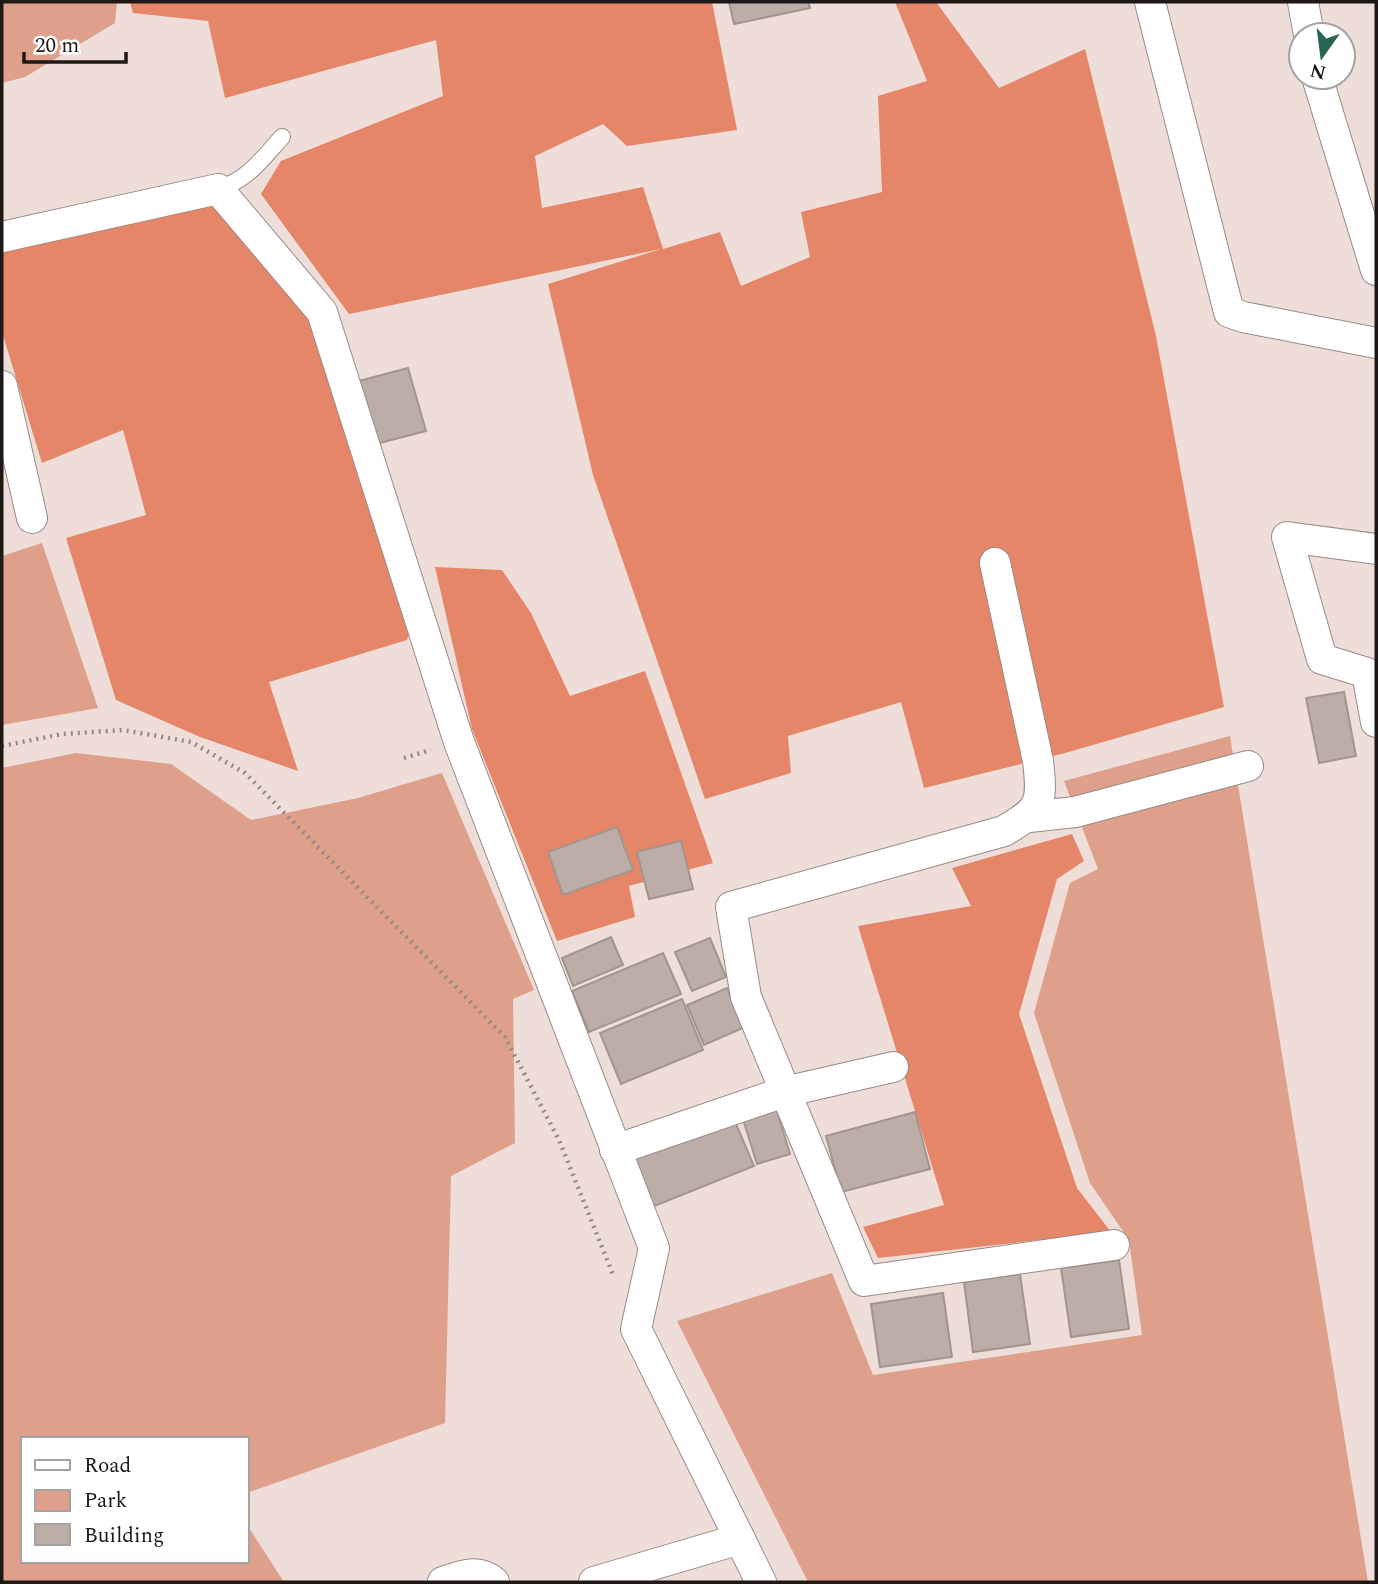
<svg xmlns="http://www.w3.org/2000/svg" width="1378" height="1584" font-family="Spectral,serif">
<style>
.green{fill:#de9f8b}
.forest{fill:#e58668}
.building{fill:#bdada8;stroke:#a49490;stroke-width:2}
.lines{fill:none;stroke-linecap:round;stroke-linejoin:round}
.service-casing{stroke:#9a8b86;stroke-width:18}
.minor-casing{stroke:#9a8b86;stroke-width:32}
.path{stroke:#958985;stroke-width:4.5;stroke-dasharray:2 5;stroke-linecap:butt}
.service{stroke:#fff;stroke-width:16}
.minor{stroke:#fff;stroke-width:30}
</style>
<rect width="100%" height="100%" fill="#eeddd8"/>
<g class="green">
<polygon points="2,2 117,2 115,23 25,77 2,83"/>
<polygon points="42,543 98,708 2,725 2,556"/>
<polygon points="1230,736 1368,1582 808,1582 677,1321 832,1273 873,1375 1142,1335 1129,1240 1090,1183 1034,1013 1070,883 1098,869 1064,781"/>
<polygon points="76,753 171,764 251,820 358,798 442,773 534,990 513,999 515,1143 451,1176 445,1423 247,1493 247,1439 23,1439 23,1561 247,1561 247,1525 284,1582 2,1582 2,768"/>
</g>
<g class="forest">
<polygon points="130,2 712,2 737,130 627,146 603,124 535,156 542,208 643,187 663,249 720,232 741,286 810,257 801,212 882,192 878,96 927,81 895,2 936,2 999,88 1085,49 1156,336 1224,707 1065,753 924,788 901,702 788,736 791,773 705,799 593,475 548,284 661,249 349,314 261,194 281,161 443,96 436,40 225,98 208,21 133,13"/>
<polygon points="213,197 315,317 411,627 407,640 269,682 298,771 200,737 116,700 66,538 146,515 123,430 42,463 2,332 2,247"/>
<polygon points="435,567 502,570 531,613 570,696 645,671 713,863 629,886 635,917 557,941 472,729"/>
<polygon points="1072,834 1084,861 1057,879 1019,1014 1077,1188 1111,1232 878,1258 863,1227 944,1205 858,926 971,906 952,868"/>
</g>
<g class="building">
<polygon points="729,2 808,2 810,8 734,24"/>
<polygon points="408,368 426,431 372,445 355,382"/>
<polygon points="1344,692 1356,756 1319,763 1306,698"/>
<polygon points="617,827 633,870 563,895 548,852"/>
<polygon points="681,841 693,889 649,899 637,852"/>
<polygon points="611,937 623,965 573,986 562,958"/>
<polygon points="710,938 726,977 692,991 675,952"/>
<polygon points="663,953 681,994 589,1032 572,991"/>
<polygon points="727,988 743,1028 704,1045 687,1005"/>
<polygon points="682,999 703,1050 621,1084 600,1033"/>
<polygon points="775,1105 790,1154 757,1164 742,1116"/>
<polygon points="915,1112 930,1169 841,1192 826,1136"/>
<polygon points="733,1117 754,1166 652,1207 631,1158"/>
<polygon points="1119,1260 1129,1329 1071,1337 1061,1268"/>
<polygon points="1020,1274 1030,1344 973,1352 964,1282"/>
<polygon points="943,1293 952,1357 880,1367 871,1304"/>
</g>
<g class="lines">
<g class="service-casing">
<path id="service" d="M218 189C248 180 262 159 282 137"/>
</g>
<g class="minor-casing">
<g id="minor">
<polyline points="1150,2 1229,312 1243,317 1376,343"/>
<polyline points="1303,2 1309,35"/>
<polyline points="1317,77 1376,270"/>
<polyline points="2,237 218,189 322,312 459,742 654,1248 636,1329 761,1582"/>
<polyline points="2,386 32,518"/>
<polyline points="1376,549 1287,537 1322,659 1367,673 1376,722"/>
<path d="M995 563 1038 761C1043 804 1041 809 1004 831L731 907 746 997 864 1281 1114 1245"/>
<polyline points="1029,817 1075,812 1248,766"/>
<polyline points="615,1150 784,1092 893,1067"/>
<path d="M443 1582C461 1576 478 1568 494 1582"/>
<polyline points="594,1582 740,1539"/>
</g>
</g>
<g class="path">
<polyline points="2,746 62,734 123,730 191,742 245,773 505,1037 559,1140 614,1277"/>
<polyline points="404,758 431,750"/>
</g>
<use href="#service" class="service"/>
<use href="#minor" class="minor"/>
</g>
<rect width="1378" height="1584" fill="none" stroke="#1e1816" stroke-width="7"/>
<rect x="21" y="1437" width="228" height="126" fill="#ffffff" stroke="#a5a3a2" stroke-width="2"/>
<rect x="35" y="1460" width="35" height="10" fill="#ffffff" stroke="#a5a3a2" stroke-width="2"/>
<text x="84" y="1472" font-size="21" fill="#1e1816">Road</text>
<rect x="35" y="1490" width="35" height="21" fill="#de9f8b" stroke="#a5a3a2" stroke-width="2"/>
<text x="84" y="1507" font-size="21" fill="#1e1816">Park</text>
<rect x="35" y="1524" width="35" height="21" fill="#bdada8" stroke="#a5a3a2" stroke-width="2"/>
<text x="84" y="1542" font-size="21" fill="#1e1816">Building</text>
<g transform="translate(1322 56) rotate(194)"><circle r="33" fill="#ffffff" stroke="#a5a3a2" stroke-width="2"/>
<path d="M0-5L12 26L0 18L-12 26Z" fill="#266552"/>
<text y="-10" font-size="19" font-weight="bold" text-anchor="middle" fill="#1e1816">N</text>
</g>
<path d="M24 52v10h102v-10" fill="none" stroke="#1e1816" stroke-width="3.5"/>
<text x="35" y="52" font-size="21" fill="#1e1816" stroke="#ffffff" stroke-width="5" paint-order="stroke">20 m</text>
</svg>
